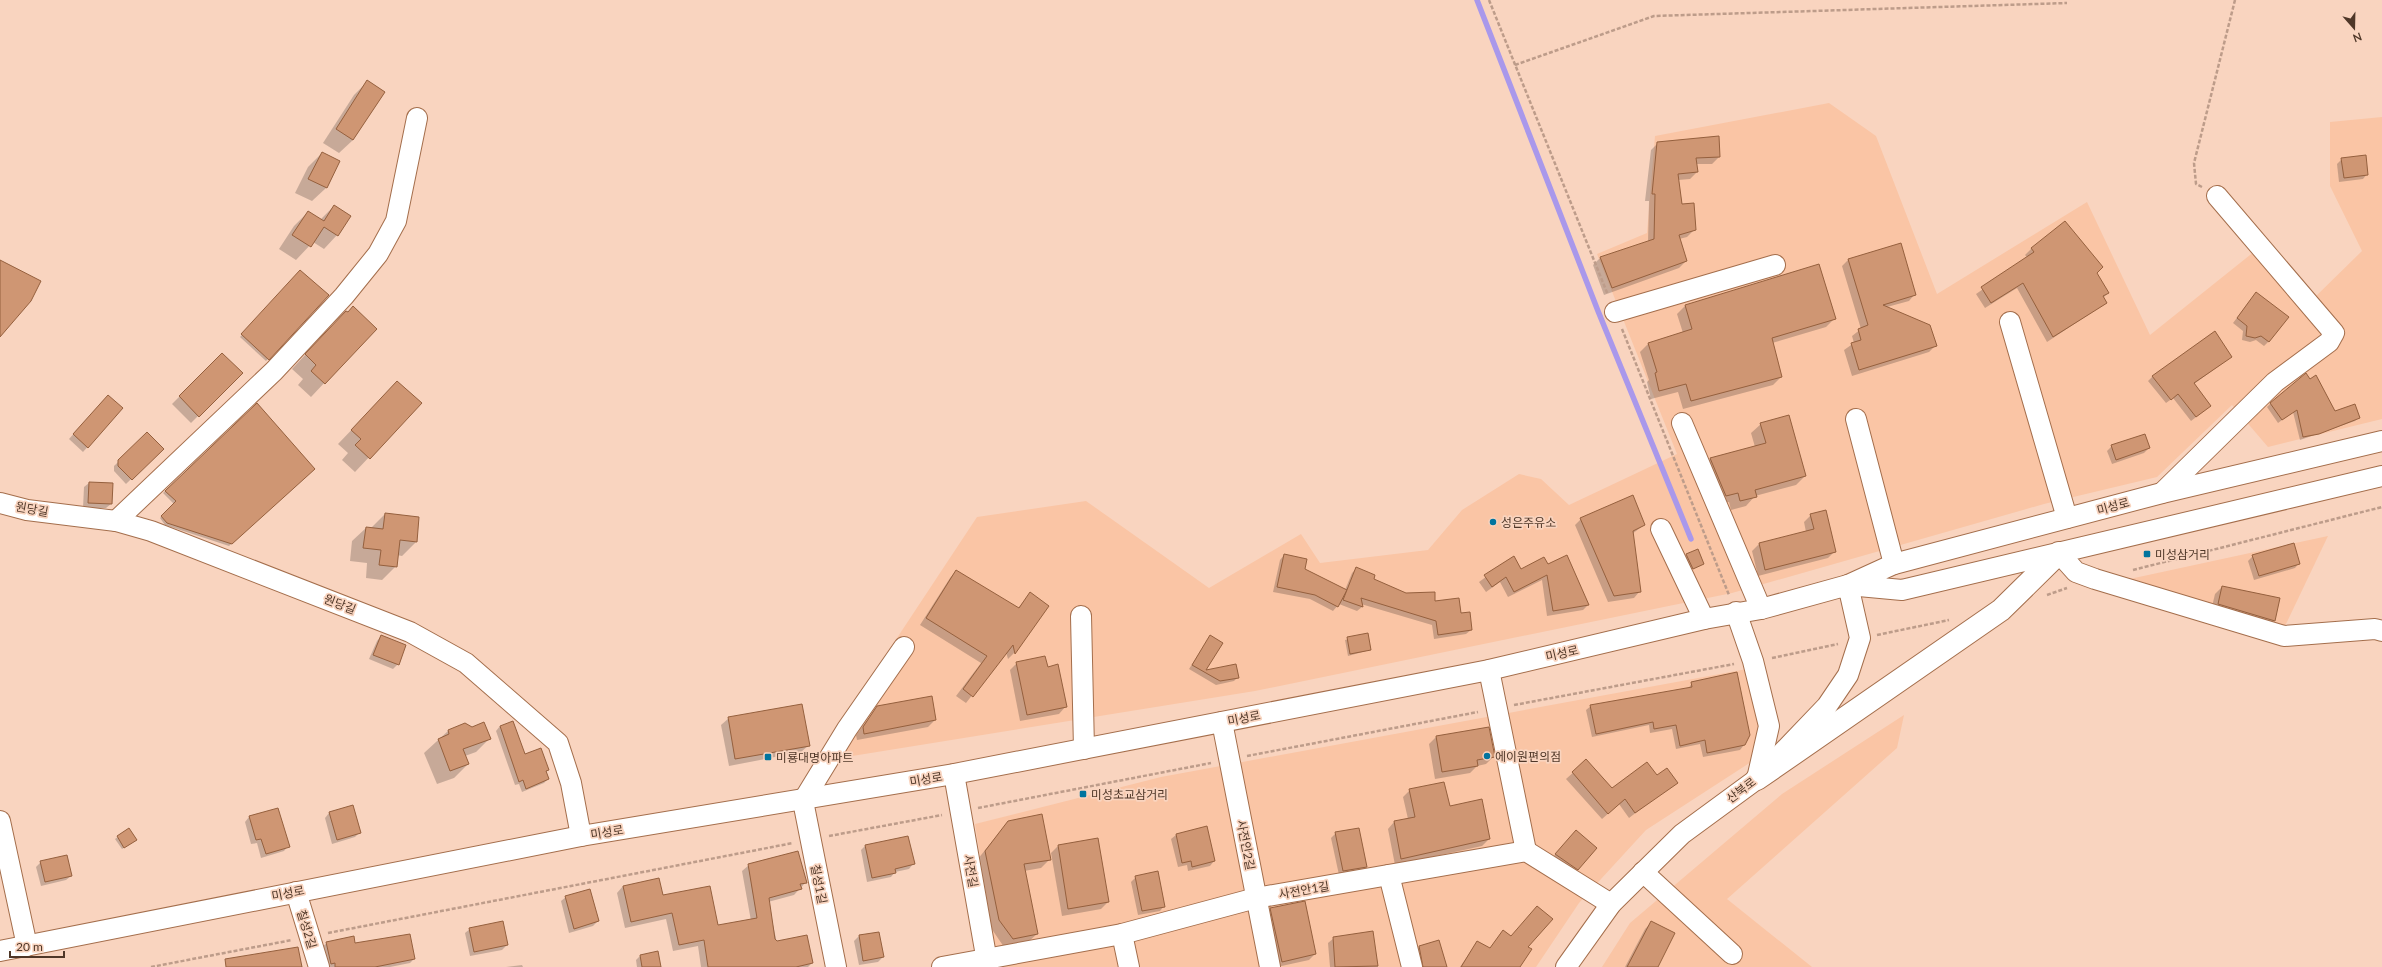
<svg xmlns="http://www.w3.org/2000/svg" width="2382" height="967" font-family="Lato,'Noto Sans KR',sans-serif">
<style>
.built{fill:#fac5a5}
.shadow{fill:#0003}
.lines{fill:none;stroke-linecap:round;stroke-linejoin:round}
.stream{stroke:#a998eb;stroke-width:5.5}
.building{fill:#cf9673;stroke:#95603e}
.minor-casing{stroke:#a46e4c;stroke-width:22}
.major-casing{stroke:#a46e4c;stroke-width:24}
.path{stroke:#bd9c8a;stroke-width:2.5;stroke-dasharray:4 2;stroke-linecap:butt}
.minor{stroke:#fff;stroke-width:20}
.major{stroke:#fff;stroke-width:22}
.poi-dot{fill:#00749e;stroke:#f9d4bf;stroke-width:1.5}
.labels{text-anchor:middle;dominant-baseline:central;stroke-width:3.5;stroke-linejoin:round;paint-order:stroke}
.street-label{font-size:12px;fill:#4f3728;stroke:#f9d4bf}
.poi-label{font-size:12px;fill:#4f3728;stroke:#f9d4bf;text-anchor:start}
</style>
<rect width="100%" height="100%" fill="#f9d4bf"/>
<g class="built">
<polygon points="1829,103 1876,136 1937,294 2087,202 2150,335 2255,251 2313,299 2362,251 2330,186 2330,122 2382,117 2382,419 2268,447 2232,405 2157,477 2044,504 1732,593 1255,691 815,762 977,517 1086,501 1209,588 1301,534 1320,563 1428,550 1462,510 1519,474 1541,479 1569,505 1677,454 1597,254 1647,233 1655,136"/>
<polygon points="2328,536 2285,626 2125,580"/>
<polygon points="1747,669 1763,721 1751,762 1646,830 1579,903 1536,967 998,967 975,824 1161,777"/>
<polygon points="1904,715 1897,748 1727,899 1812,967 1602,967 1630,923 1782,794"/>
</g>
<g class="shadow">
<polygon points="367,82 384,92 353,140 339,153 323,143 354,95"/>
<polygon points="1658,143 1719,157 1712,164 1696,164 1697,172 1690,179 1678,180 1682,205 1695,229 1687,237 1679,239 1686,261 1679,268 1604,295 1593,265 1600,258 1648,242 1649,201 1645,201 1651,150"/>
<polygon points="322,153 339,162 326,188 312,201 295,193 308,167"/>
<polygon points="2342,159 2367,174 2363,179 2339,182 2337,164"/>
<polygon points="334,206 337,235 324,249 313,242 296,260 279,249 294,226 308,212 320,220"/>
<polygon points="2065,223 2108,293 2103,298 2106,303 2047,342 2017,288 1985,308 1976,294 2028,258 2025,255 2031,249"/>
<polygon points="1849,259 1915,294 1909,301 1887,307 1936,345 1929,352 1852,376 1844,350 1854,343 1852,336 1861,329 1842,266"/>
<polygon points="300,271 328,295 266,361 240,337"/>
<polygon points="2252,298 2269,341 2264,346 2256,340 2250,342 2242,340 2243,331 2233,323"/>
<polygon points="1685,306 1835,318 1826,327 1772,343 1781,377 1773,385 1683,409 1678,392 1651,399 1647,382 1649,380 1640,352 1648,344 1683,333 1677,314"/>
<polygon points="332,326 375,329 311,397 298,385 303,379 292,369"/>
<polygon points="222,354 241,373 191,423 172,404"/>
<polygon points="2231,357 2194,384 2205,410 2191,421 2173,398 2166,403 2148,381 2153,376"/>
<polygon points="384,396 420,403 355,472 342,460 348,453 338,444"/>
<polygon points="104,400 122,408 83,452 69,439"/>
<polygon points="2271,403 2335,412 2359,417 2355,421 2300,440 2293,412 2278,423 2267,407"/>
<polygon points="257,404 314,469 229,546 165,525 160,518 174,504 163,493"/>
<polygon points="1761,424 1805,476 1796,485 1755,496 1746,506 1731,510 1729,502 1716,505 1701,468 1710,459 1755,447 1751,433"/>
<polygon points="147,434 162,449 126,484 114,471 114,466"/>
<polygon points="2112,446 2149,448 2144,453 2112,464 2107,451"/>
<polygon points="89,483 112,484 111,504 106,508 83,508 84,487"/>
<polygon points="385,514 416,542 402,556 397,555 396,566 382,580 366,578 367,563 350,561 352,541 366,528 371,528"/>
<polygon points="1811,515 1835,551 1828,558 1758,576 1752,551 1759,544 1806,532 1804,522"/>
<polygon points="1581,519 1644,525 1632,534 1640,591 1634,598 1608,602 1575,525"/>
<polygon points="1698,550 1703,564 1691,570 1684,557"/>
<polygon points="1284,555 1304,569 1345,590 1352,573 1356,569 1372,579 1406,594 1434,602 1460,614 1471,630 1466,634 1434,639 1432,625 1361,604 1362,607 1357,611 1339,604 1333,611 1310,599 1273,592 1280,560"/>
<polygon points="2253,556 2299,563 2295,568 2254,580 2248,561"/>
<polygon points="1513,557 1520,570 1548,566 1588,605 1583,610 1547,616 1542,580 1508,597 1500,582 1486,592 1479,582"/>
<polygon points="956,571 1018,608 1030,594 1048,606 1014,653 1008,659 1006,652 966,703 956,696 981,663 920,625 950,578"/>
<polygon points="2222,587 2279,599 2274,621 2267,628 2211,611 2215,594"/>
<polygon points="1367,634 1370,650 1348,656 1345,640"/>
<polygon points="381,636 398,664 393,669 369,659 377,641"/>
<polygon points="1210,636 1204,671 1238,677 1234,681 1216,685 1189,669"/>
<polygon points="1017,663 1047,668 1066,706 1059,714 1020,721 1010,670"/>
<polygon points="1692,683 1744,745 1740,750 1703,757 1700,744 1676,749 1672,729 1650,733 1649,725 1592,737 1586,710 1591,706 1688,689"/>
<polygon points="877,707 935,720 928,727 857,740 856,735"/>
<polygon points="729,718 809,745 801,752 729,766 721,725"/>
<polygon points="500,726 525,756 548,770 546,772 548,779 544,783 522,792 519,784 515,785 496,731"/>
<polygon points="1488,728 1493,757 1486,764 1477,766 1470,773 1435,779 1429,744 1436,737"/>
<polygon points="448,731 490,738 476,752 465,756 468,764 454,778 437,784 424,753"/>
<polygon points="1586,761 1611,789 1656,776 1676,782 1629,818 1619,804 1602,819 1566,779"/>
<polygon points="1410,790 1449,807 1489,839 1482,846 1395,865 1388,829 1394,822 1408,819 1403,797"/>
<polygon points="329,813 360,832 355,837 332,844 325,818"/>
<polygon points="249,817 288,846 284,851 261,858 257,843 251,844 245,822"/>
<polygon points="1008,822 1050,859 1041,868 1024,871 1037,934 1028,942 1004,947 991,928 977,860"/>
<polygon points="1206,828 1214,861 1210,866 1188,871 1187,865 1178,867 1171,839 1176,835"/>
<polygon points="129,829 134,841 122,849 115,839"/>
<polygon points="1336,833 1366,867 1361,871 1339,875 1331,838"/>
<polygon points="1572,836 1578,870 1573,874 1551,859"/>
<polygon points="865,846 913,864 909,869 895,872 891,877 867,882 861,850"/>
<polygon points="1058,846 1108,902 1101,909 1062,916 1051,853"/>
<polygon points="41,862 71,876 66,880 41,886 36,867"/>
<polygon points="749,865 806,882 794,895 768,902 777,943 812,963 808,967 701,967 698,946 673,951 666,919 625,928 617,893 623,886 662,897 717,926 751,921 742,871"/>
<polygon points="1136,877 1164,906 1160,911 1138,915 1131,882"/>
<polygon points="566,897 598,921 593,926 569,933 561,901"/>
<polygon points="1271,909 1315,954 1309,960 1277,967 1265,915"/>
<polygon points="1652,922 1657,967 1625,967 1645,929"/>
<polygon points="470,929 507,945 502,950 470,956 465,933"/>
<polygon points="1503,931 1527,947 1519,967 1460,967 1477,942 1489,949"/>
<polygon points="1372,932 1378,967 1330,967 1328,943 1334,938"/>
<polygon points="878,933 883,957 878,962 859,965 854,941 859,936"/>
<polygon points="1439,941 1445,967 1417,967 1413,952 1419,947"/>
<polygon points="327,943 354,944 414,959 410,963 390,967 326,967 322,947"/>
<polygon points="640,956 660,967 637,967 636,960"/>
<polygon points="522,965 523,967 506,967"/>
</g>
<g class="lines">
<polyline class="stream" points="1477,0 1598,311 1691,539"/>
</g>
<g class="building">
<polygon points="367,80 385,92 353,140 336,129"/>
<polygon points="1719,136 1720,157 1696,158 1698,172 1678,174 1682,204 1694,203 1696,230 1679,235 1687,261 1612,288 1600,257 1654,239 1655,194 1652,194 1657,142"/>
<polygon points="322,152 340,161 327,188 308,179"/>
<polygon points="2366,155 2368,175 2344,178 2341,158"/>
<polygon points="334,205 351,216 338,236 324,227 311,247 292,235 308,211 324,221"/>
<polygon points="2065,221 2103,267 2097,273 2109,293 2103,296 2107,303 2053,337 2023,283 1991,303 1981,287 2034,252 2031,248"/>
<polygon points="1901,243 1916,295 1883,305 1930,325 1937,346 1859,370 1851,343 1861,340 1858,329 1868,325 1848,259"/>
<polygon points="0,260 41,281 31,301 0,337"/>
<polygon points="1819,264 1836,319 1772,338 1782,377 1691,401 1686,384 1659,391 1655,373 1657,372 1648,343 1692,329 1685,305"/>
<polygon points="300,270 329,295 269,360 241,334"/>
<polygon points="2256,292 2289,317 2269,342 2261,336 2255,338 2246,336 2247,326 2237,318"/>
<polygon points="353,306 377,329 325,384 311,371 316,365 305,354 346,311 348,312"/>
<polygon points="2215,331 2232,357 2194,383 2211,406 2196,417 2178,394 2171,400 2152,376"/>
<polygon points="222,353 243,373 199,417 179,396"/>
<polygon points="2306,373 2310,379 2316,375 2335,411 2355,404 2360,418 2319,434 2303,437 2297,410 2282,420 2270,403"/>
<polygon points="397,381 422,403 370,459 355,445 361,439 351,430"/>
<polygon points="108,395 123,408 88,448 73,434"/>
<polygon points="257,403 315,469 232,544 167,523 161,516 176,501 165,491"/>
<polygon points="1789,415 1806,476 1755,490 1757,497 1740,501 1738,493 1726,496 1710,458 1766,443 1760,423"/>
<polygon points="147,432 164,449 132,480 118,466 118,460"/>
<polygon points="2145,434 2150,448 2116,460 2111,445"/>
<polygon points="89,482 113,483 112,504 88,503"/>
<polygon points="1633,495 1645,525 1633,531 1641,592 1614,596 1580,518"/>
<polygon points="1826,510 1836,552 1765,570 1759,543 1814,529 1810,514"/>
<polygon points="385,513 419,517 417,542 400,540 397,567 379,565 381,550 363,548 366,527 383,529"/>
<polygon points="2294,543 2300,564 2259,576 2252,555"/>
<polygon points="1698,549 1704,564 1693,569 1686,554"/>
<polygon points="1284,554 1307,559 1305,569 1347,590 1338,607 1315,595 1277,587"/>
<polygon points="1567,555 1589,605 1553,611 1547,575 1514,592 1506,577 1492,587 1484,575 1514,556 1521,569 1544,557 1548,564"/>
<polygon points="1356,567 1375,575 1374,579 1406,593 1435,592 1435,601 1459,598 1461,613 1470,612 1472,630 1438,635 1436,621 1361,598 1363,607 1343,600"/>
<polygon points="956,570 1019,608 1030,592 1049,606 1015,654 1013,645 973,697 963,689 987,656 926,618"/>
<polygon points="2222,586 2280,598 2275,621 2218,604"/>
<polygon points="1368,633 1371,650 1350,654 1347,637"/>
<polygon points="381,635 406,645 399,665 373,655"/>
<polygon points="1210,635 1223,643 1206,670 1236,664 1239,678 1220,681 1192,665"/>
<polygon points="1045,656 1048,667 1058,664 1067,707 1027,715 1016,662"/>
<polygon points="1737,672 1750,735 1745,745 1707,753 1705,740 1680,746 1676,725 1654,729 1653,722 1596,734 1590,705 1692,687 1691,682"/>
<polygon points="932,696 936,720 864,734 863,727 877,706"/>
<polygon points="802,704 810,746 735,759 728,717"/>
<polygon points="513,721 525,754 541,748 549,770 546,771 549,779 526,789 523,780 519,782 500,726"/>
<polygon points="484,722 491,739 463,749 469,764 450,771 438,739 449,734 448,730 465,723 472,727"/>
<polygon points="1489,727 1495,757 1477,760 1478,766 1442,772 1436,736"/>
<polygon points="1586,759 1612,788 1647,762 1657,775 1667,768 1678,783 1635,813 1625,799 1608,814 1572,772"/>
<polygon points="1444,782 1450,806 1482,799 1490,839 1401,859 1394,821 1415,817 1409,789"/>
<polygon points="353,805 361,833 337,840 329,812"/>
<polygon points="278,808 290,847 266,854 261,839 256,840 249,816"/>
<polygon points="1042,814 1051,860 1024,864 1038,934 1013,939 999,920 985,851 1008,821"/>
<polygon points="1207,826 1215,861 1192,867 1191,861 1182,863 1176,834"/>
<polygon points="129,828 137,840 124,848 117,836"/>
<polygon points="1359,828 1367,867 1343,871 1335,832"/>
<polygon points="1576,830 1597,848 1578,870 1555,854"/>
<polygon points="908,836 915,864 895,869 896,873 872,878 865,845"/>
<polygon points="1098,838 1109,902 1068,909 1058,845"/>
<polygon points="798,851 807,883 800,884 802,889 769,898 775,939 777,941 807,935 813,963 796,967 708,967 704,940 679,945 672,913 631,922 623,886 659,878 663,895 710,886 718,925 757,918 748,864"/>
<polygon points="67,855 72,876 45,882 40,861"/>
<polygon points="1158,871 1165,907 1142,911 1135,876"/>
<polygon points="590,889 599,921 574,929 565,896"/>
<polygon points="1305,901 1316,954 1282,962 1270,908"/>
<polygon points="1537,906 1553,919 1528,947 1532,949 1520,967 1461,967 1477,941 1490,948 1503,930 1511,936"/>
<polygon points="503,921 508,945 474,952 469,928"/>
<polygon points="1651,921 1675,933 1658,967 1627,967"/>
<polygon points="1373,931 1378,966 1335,967 1333,937"/>
<polygon points="879,932 884,957 863,961 859,935"/>
<polygon points="410,934 415,959 375,967 335,967 335,963 331,964 326,942 354,936 355,943"/>
<polygon points="1439,940 1447,967 1423,967 1419,946"/>
<polygon points="298,947 302,967 226,967 225,959"/>
<polygon points="658,951 661,967 642,967 640,955"/>
</g>
<g class="lines">
<g class="minor-casing">
<g id="minor">
<polyline points="1615,312 1775,265"/>
<polyline points="2010,322 2067,518"/>
<polyline points="1856,419 1894,564"/>
<polyline points="1682,423 1761,609"/>
<polyline points="2382,441 2162,493 1894,564 1848,585 1902,590 2382,476"/>
<polyline points="2162,493 2275,382 2329,342 2334,333 2217,196"/>
<polyline points="0,503 27,510 116,521 151,531 410,632 466,663 558,743 571,783 581,836"/>
<polyline points="116,521 274,371 344,296 378,254 396,221 417,118"/>
<polyline points="1661,529 1704,619"/>
<polyline points="2059,553 2076,572 2095,579 2284,636 2375,629 2382,631"/>
<polyline points="1736,612 1753,661 1769,726 1757,779"/>
<polyline points="1081,616 1084,749"/>
<polyline points="1489,670 1526,851"/>
<polyline points="1222,722 1270,967"/>
<polyline points="954,774 988,967"/>
<polyline points="0,821 27,946"/>
<polyline points="1643,872 1732,954"/>
<polyline points="1389,875 1412,967"/>
<polyline points="296,892 319,967"/>
<polyline points="1122,934 1129,967"/>
<polyline points="0,951 581,836 954,774 1489,670 1704,619 1761,609 1848,585 1860,638 1848,675 1827,706 1757,779 1682,834 1611,904 1566,967"/>
<polyline points="836,967 803,801 847,729 904,647"/>
<polyline points="942,967 1122,934 1256,898 1526,851 1611,904"/>
</g>
</g>
<g class="major-casing">
<polyline id="major" points="1757,779 2001,610 2059,553"/>
</g>
<g class="path">
<polyline points="1489,0 1608,295"/>
<polyline points="1515,65 1654,16 2067,3"/>
<polyline points="2202,187 2196,184 2194,163 2235,0"/>
<polyline points="1622,329 1729,595"/>
<polyline points="2133,570 2382,507"/>
<polyline points="2047,595 2067,588"/>
<polyline points="1877,635 1949,620"/>
<polyline points="1772,658 1838,644"/>
<polyline points="1514,705 1734,664"/>
<polyline points="1247,756 1478,712"/>
<polyline points="978,808 1211,763"/>
<polyline points="829,836 942,815"/>
<polyline points="328,933 793,843"/>
<polyline points="151,967 292,940"/>
</g>
<use href="#minor" class="minor"/>
<use href="#major" class="major"/>
</g>
<g class="poi-dot">
<circle cx="1493" cy="522" r="4"/>
<rect x="2143" y="550" width="8" height="8" rx="2"/>
<circle cx="1487" cy="756" r="4"/>
<rect x="764" y="753" width="8" height="8" rx="2"/>
<rect x="1079" y="790" width="8" height="8" rx="2"/>
</g>
<g class="labels">
<g class="street-label">
<text transform="translate(2113 506) rotate(-15)">미성로</text>
<text transform="translate(32 509) rotate(10)">원당길</text>
<text transform="translate(340 604) rotate(21)">원당길</text>
<text transform="translate(1562 653) rotate(-13)">미성로</text>
<text transform="translate(1244 718) rotate(-11)">미성로</text>
<text transform="translate(926 779) rotate(-10)">미성로</text>
<text transform="translate(1741 790) rotate(-37)">산북로</text>
<text transform="translate(607 832) rotate(-9)">미성로</text>
<text transform="translate(1246 845) rotate(79)">사전안2길</text>
<text transform="translate(971 871) rotate(80)">사전길</text>
<text transform="translate(819 884) rotate(79)">칠성1길</text>
<text transform="translate(1304 890) rotate(-10)">사전안1길</text>
<text transform="translate(288 893) rotate(-11)">미성로</text>
<text transform="translate(307 929) rotate(73)">칠성2길</text>
</g>
<g class="poi-label">
<text x="1501" y="522">성은주유소</text>
<text x="2155" y="554">미성삼거리</text>
<text x="1495" y="756">에이원편의점</text>
<text x="776" y="757">미룡대명아파트</text>
<text x="1091" y="794">미성초교삼거리</text>
</g>
</g>
<g transform="translate(2354 28) rotate(160)" stroke="#f9d4bf" stroke-width="3" paint-order="stroke">
<path d="M0-3L7 15L0 10L-7 15Z" fill="#4f3728"/>
<text y="-6" font-size="11" font-weight="bold" text-anchor="middle" fill="#4f3728">N</text>
</g>
<path d="M10 951v6h54v-6" fill="none" stroke="#4f3728" stroke-width="2"/>
<text x="16" y="951" font-size="12" fill="#4f3728" stroke="#f9d4bf" stroke-width="3" paint-order="stroke">20 m</text>
</svg>
